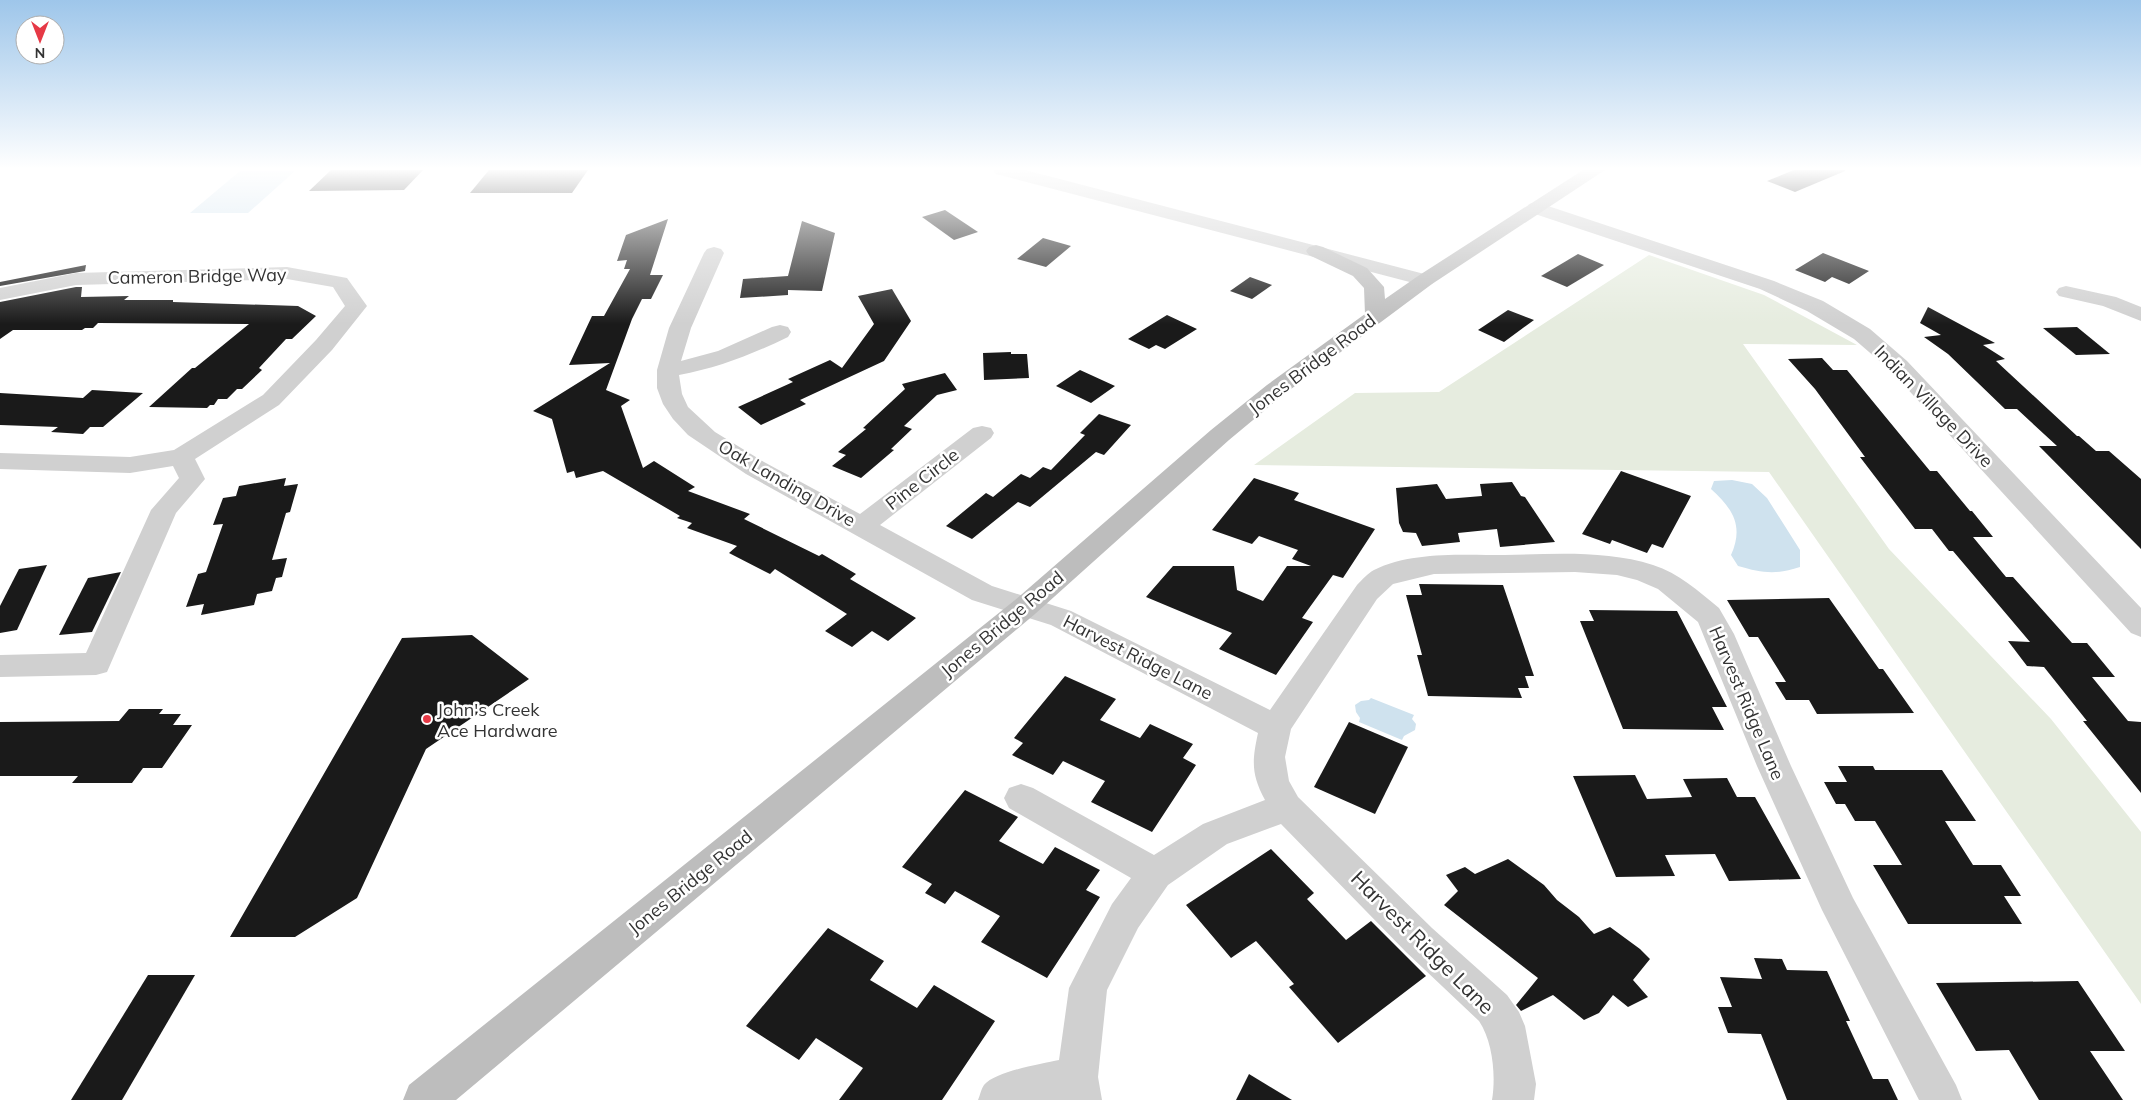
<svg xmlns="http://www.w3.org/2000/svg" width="2141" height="1100" font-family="Mulish,sans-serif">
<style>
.green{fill:#e6ecdf}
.water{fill:#cfe2ee}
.building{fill:#1a1a1a}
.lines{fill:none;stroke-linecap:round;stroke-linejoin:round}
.minor{fill:#d0d0d0;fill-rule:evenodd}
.secondary{fill:#bdbdbd;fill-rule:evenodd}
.poi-dot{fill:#e63946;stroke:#fff;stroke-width:2}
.labels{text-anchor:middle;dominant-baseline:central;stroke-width:5;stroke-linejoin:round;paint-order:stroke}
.street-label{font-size:18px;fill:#333;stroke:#fff}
.poi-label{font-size:18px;fill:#333;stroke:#fff;text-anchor:start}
.near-street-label{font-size:21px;fill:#333;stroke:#fff}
</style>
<rect width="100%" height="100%" fill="#fff"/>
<polygon class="green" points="1649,255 1764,295 1857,345 1743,344 1889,549 2051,719 2141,832 2141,1004 1769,472 1254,465 1355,393 1439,392"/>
<g class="water">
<polygon points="240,171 295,171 248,213 190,213"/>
<path d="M1732 480 1752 484 1767 498 1800 550V567C1776 575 1762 573 1738 566L1731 555C1744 526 1733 509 1711 489L1714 481Z"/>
<polygon points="1371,698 1414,715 1412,719 1416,724 1415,730 1404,736 1402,740 1359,722 1360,718 1356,712 1355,705 1361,701 1369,700"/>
</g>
<g class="building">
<polygon points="331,170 423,170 404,190 309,191"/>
<polygon points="489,170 588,170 572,193 470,193"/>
<polygon points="1794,170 1845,170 1845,171 1795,192 1767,181"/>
<polygon points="945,210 978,232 954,240 922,217"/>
<polygon points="668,219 650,275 663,275 651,299 642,299 632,319 606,390 630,400 621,406 643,468 654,461 695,487 688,491 750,514 744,519 819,556 822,554 856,574 850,579 916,618 888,641 872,631 852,647 825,631 847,614 775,569 770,574 729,553 737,546 687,528 692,523 677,518 680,516 603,471 576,478 574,471 567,473 552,419 533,411 610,363 569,365 592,316 604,316 630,269 624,269 627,260 617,261 626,235"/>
<polygon points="802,221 835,233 822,291 788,290 788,295 740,298 743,279 788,276"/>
<polygon points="1043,238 1071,246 1046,267 1017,259"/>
<polygon points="1823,253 1869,271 1849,284 1832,277 1825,282 1795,270"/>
<polygon points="1578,254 1604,265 1567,287 1541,276"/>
<polygon points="86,265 85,271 0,286 0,282"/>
<polygon points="1250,277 1272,285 1252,299 1230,291"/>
<polygon points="76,287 82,287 81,297 129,296 124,300 173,300 173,302 298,306 316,316 292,339 286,339 259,368 262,370 242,389 237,389 227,399 218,399 214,405 210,405 207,408 149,407 192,368 195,368 249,324 98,323 93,328 85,328 82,330 13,330 0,339 0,302"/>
<polygon points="892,289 911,321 884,361 800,400 806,404 761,425 738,407 793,382 788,379 830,360 842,368 874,324 858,296"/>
<polygon points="1928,307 1995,343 1983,345 2005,359 1996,361 2077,436 2079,436 2096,451 2109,451 2141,479 2141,549 2039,446 2057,446 2017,409 2005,409 1948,354 1924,337 1941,335 1920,323"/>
<polygon points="1508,310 1534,320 1504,342 1478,330"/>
<polygon points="1167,315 1197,329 1165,349 1156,345 1149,349 1128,339"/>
<polygon points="2077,327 2110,354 2076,355 2043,328"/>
<polygon points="1011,352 1011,354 1027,354 1029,378 984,380 983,353"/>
<polygon points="1822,358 1833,370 1847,370 1930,471 1937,471 1970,511 1972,511 1993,537 1973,537 2006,577 2013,577 2072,643 2087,643 2115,677 2092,677 2128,721 2141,722 2141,793 2083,721 2087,721 2044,667 2027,666 2008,641 2030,642 1953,551 1949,551 1932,529 1915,529 1860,457 1865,457 1815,389 1788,359"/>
<polygon points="1080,370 1115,386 1091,403 1056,386"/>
<polygon points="945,373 957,390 937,395 904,426 912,429 891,449 894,450 861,478 832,466 846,455 838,452 866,429 863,428 905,389 902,384"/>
<polygon points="92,390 143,393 103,427 90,427 83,434 51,432 58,427 0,425 0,393 83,398"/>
<polygon points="1099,414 1131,425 1104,455 1096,452 1030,507 1018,502 972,539 946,526 986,493 993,497 1021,474 1030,478 1043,467 1051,470 1085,435 1080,433"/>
<polygon points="1621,471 1691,496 1663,548 1652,544 1647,553 1612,540 1610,544 1582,534"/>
<polygon points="286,478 284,486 298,484 290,512 286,513 272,560 287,558 282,577 276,578 272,591 257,594 254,605 201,615 204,604 186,607 198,574 206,572 223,524 213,525 223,498 236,496 239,486"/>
<polygon points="1254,478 1299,493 1294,500 1375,529 1343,578 1333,575 1302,618 1313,622 1276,675 1219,649 1232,633 1146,597 1173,566 1234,566 1237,590 1263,601 1287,566 1311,566 1292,559 1298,550 1259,536 1252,544 1212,530"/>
<polygon points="1512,482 1521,496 1525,497 1555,542 1500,547 1497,529 1458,533 1460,542 1422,546 1416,533 1403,532 1399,523 1396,488 1437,484 1446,499 1482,496 1480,484"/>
<polygon points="47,565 17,630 0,633 0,606 19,569"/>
<polygon points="121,572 92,632 59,635 88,578"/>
<polygon points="1419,584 1503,585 1534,676 1525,676 1529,688 1518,688 1522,698 1428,696 1417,655 1422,655 1406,595 1422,595"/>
<polygon points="1829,598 1879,669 1883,669 1914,713 1817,714 1809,700 1786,700 1775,682 1786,682 1758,637 1749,637 1727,600"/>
<polygon points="1589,610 1677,611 1727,707 1712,707 1724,730 1623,729 1580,621 1594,621"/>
<polygon points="472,635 529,679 426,749 357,898 295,937 230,937 402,638"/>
<polygon points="1065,676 1116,699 1100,720 1140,738 1150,724 1193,744 1183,758 1196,765 1152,832 1091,802 1105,781 1063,761 1053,775 1012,755 1023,743 1014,738"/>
<polygon points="129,709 163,709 159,714 181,714 173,725 192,725 162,768 143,768 132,783 72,783 78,776 0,776 0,722 119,721"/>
<polygon points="1349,722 1408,747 1375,814 1314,787"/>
<polygon points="1838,766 1873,766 1875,770 1942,770 1976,821 1945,821 1973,865 2001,865 2021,896 2004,896 2022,924 1908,924 1873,865 1902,865 1875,821 1855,821 1845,804 1836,804 1824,782 1847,782"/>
<polygon points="1635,775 1647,799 1692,797 1683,779 1727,778 1737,797 1755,797 1801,879 1729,881 1715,854 1665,855 1675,876 1616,877 1573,776"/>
<polygon points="965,790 1018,817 999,841 1043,864 1055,847 1100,870 1086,890 1100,897 1047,978 981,942 1000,916 955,891 945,904 925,893 932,884 902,867"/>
<polygon points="1271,849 1314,893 1307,899 1346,940 1371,921 1426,976 1338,1043 1289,987 1294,984 1256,941 1231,958 1186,905"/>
<polygon points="1508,859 1544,885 1557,900 1579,917 1594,934 1610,927 1640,949 1650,959 1633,980 1648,997 1628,1007 1613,995 1599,1013 1584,1020 1553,995 1521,1011 1516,1005 1538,978 1444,905 1458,891 1446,875 1465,867 1475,874"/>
<polygon points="828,928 884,961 870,980 917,1008 934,985 995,1021 942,1100 839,1100 863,1068 816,1038 799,1060 746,1026"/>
<polygon points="1754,958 1782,959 1787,970 1827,971 1850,1021 1846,1021 1873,1079 1888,1079 1898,1100 1787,1100 1761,1034 1728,1033 1718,1007 1732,1007 1720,977 1762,979"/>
<polygon points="148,975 195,975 122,1100 71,1100"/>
<polygon points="2078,981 2125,1051 2090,1051 2123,1100 2039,1100 2009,1050 1976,1051 1936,983"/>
<polygon points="1249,1074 1292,1100 1236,1100"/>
</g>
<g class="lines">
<g class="minor">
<polygon points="993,170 1025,170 1432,276 1435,280 1432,284 1425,286 996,174"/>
<polygon points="1536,202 1774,281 1823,301 1870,329 1907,361 2141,608 2141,637 2131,633 1891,371 1854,339 1807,311 1760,289 1529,212 1527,208 1529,204"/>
<path d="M714 247 721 249 724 253 691 328 681 361 718 351 772 327 780 325 788 327 791 332 788 337C753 354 718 368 679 375L682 394 688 407 715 432 764 462 860 514 973 428 982 426 991 428 994 433 991 438 880 525 992 586 1071 611 1270 710 1357 585C1362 580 1368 573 1374 570 1411 551 1465 555 1505 555 1554 554 1606 550 1653 565 1679 573 1698 591 1719 608L1734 634 1791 766 1853 898 1956 1085 1962 1100H1919L1822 910 1757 766 1698 622 1658 589 1637 580 1617 575 1575 572 1434 574 1393 584 1377 599 1291 729 1285 757 1289 781 1298 797 1432 928 1507 995 1519 1012 1525 1026 1536 1084 1534 1100H1492C1496 1076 1493 1042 1479 1021L1406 952 1281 824 1227 844 1168 885 1138 928 1107 990 1098 1077 1102 1100H978C980 1096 981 1089 984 1085 996 1071 1041 1064 1059 1060L1069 988 1112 904 1131 878 1009 808 1004 798 1009 788 1021 784 1033 788 1154 855 1203 824 1265 800C1251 774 1252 761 1258 733L1051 625 972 600 746 474 688 435 673 419 663 404 657 388V370L669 328 704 253 707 249Z"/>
<polygon points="287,267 347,278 367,306 332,350 279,405 195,459 205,479 176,513 107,672 96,675 0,677 0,655 86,653 151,510 179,478 173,466 130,473 0,469 0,453 130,457 174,450 263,395 316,340 345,306 333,287 287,279 76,285 0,300 0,288 76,273"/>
<polygon points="2066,286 2116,297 2141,307 2141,321 2103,306 2059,296 2056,292 2059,288"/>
</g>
<polygon class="secondary" points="1583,170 1605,170 1432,284 1283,395 1229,440 1035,614 456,1100 403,1100 409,1085 1015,600 1211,430 1267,385 1365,314 1364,288 1353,276 1309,255 1306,251 1309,247 1316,245 1323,247 1367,268 1384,287 1385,299 1418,276"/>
</g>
<linearGradient id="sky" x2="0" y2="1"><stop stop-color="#9ec6ea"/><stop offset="0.52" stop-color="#fff"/><stop offset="1" stop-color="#fff" stop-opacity="0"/></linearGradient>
<rect width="2141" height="324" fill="url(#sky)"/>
<circle class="poi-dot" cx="427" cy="719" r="5"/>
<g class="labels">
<g class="street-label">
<text transform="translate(197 276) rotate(-1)">Cameron Bridge Way</text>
<text transform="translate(1312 364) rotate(-37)">Jones Bridge Road</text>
<text transform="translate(1934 406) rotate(46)">Indian Village Drive</text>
<text transform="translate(922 479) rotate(-38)">Pine Circle</text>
<text transform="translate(787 483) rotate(30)">Oak Landing Drive</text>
<text transform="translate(1002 624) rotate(-40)">Jones Bridge Road</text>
<text transform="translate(1138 657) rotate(27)">Harvest Ridge Lane</text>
<text transform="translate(1747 703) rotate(67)">Harvest Ridge Lane</text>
<text transform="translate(690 882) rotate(-39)">Jones Bridge Road</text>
</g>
<g class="poi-label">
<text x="437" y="709">John's Creek<tspan x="437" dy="21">Ace Hardware</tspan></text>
</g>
<g class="near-street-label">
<text transform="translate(1423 942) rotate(45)">Harvest Ridge Lane</text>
</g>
</g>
<g transform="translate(40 40) rotate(180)"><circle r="24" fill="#ffffff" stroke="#adadad"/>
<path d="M0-4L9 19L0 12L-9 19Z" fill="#e63946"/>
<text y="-8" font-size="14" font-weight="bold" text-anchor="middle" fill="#333333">N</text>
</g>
</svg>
